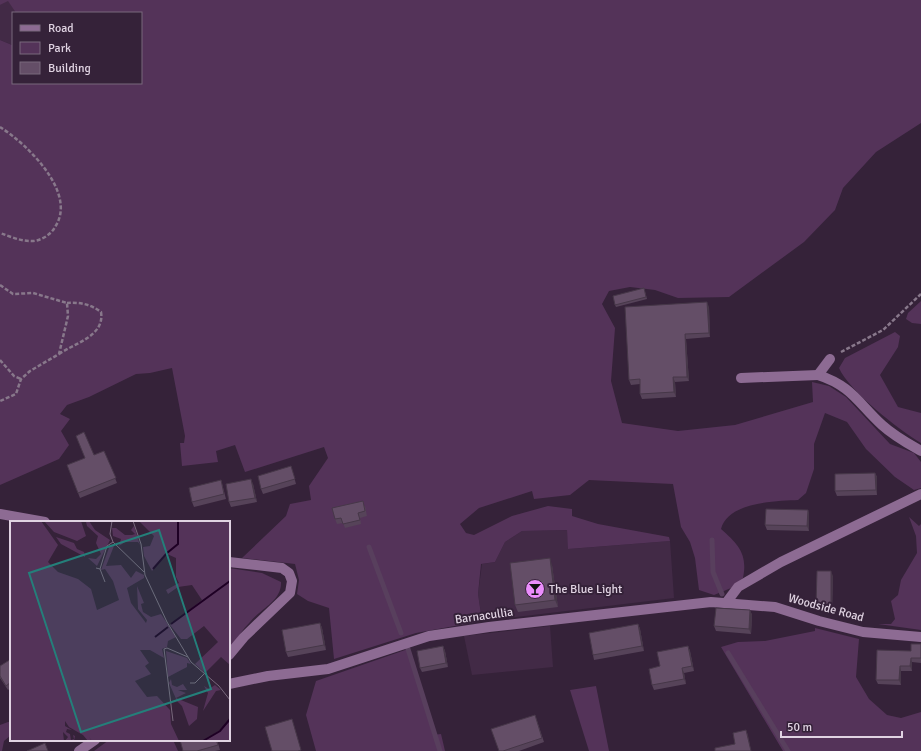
<svg xmlns="http://www.w3.org/2000/svg" width="921" height="751" font-family="Signika,sans-serif">
<style>
.built{fill:#422a46}
.green{fill:#543359}
.lines{fill:none;stroke-linecap:round;stroke-linejoin:round}
.stream{stroke:#583f5d;stroke-width:5}
.path{stroke:#88788b;stroke-width:2.5;stroke-dasharray:4 2;stroke-linecap:butt}
.minor{stroke:#8d6b93;stroke-width:10}
.wall{fill:#564359}
.shaded-wall{fill:#463748}
.building{fill:#644e67;stroke:#463748}
.labels{text-anchor:middle;dominant-baseline:central;stroke-width:4;stroke-linejoin:round;paint-order:stroke}
.poi-label{font-size:12px;fill:#e0d3e2;stroke:#352239;text-anchor:start}
.street-label{font-size:12px;fill:#e0d3e2;stroke:#352239}
.inset-river{fill:none;stroke:#1e0024;stroke-width:2}
.inset-road{fill:none;stroke:#79697d;stroke-width:1}
.view{fill:#247f7a;fill-opacity:0.15;stroke:#247f7a;stroke-width:2}
.inset-edge{fill:none;stroke:#e0d3e2;stroke-width:2}
</style>
<rect width="100%" height="100%" fill="#352239"/>
<g class="built">
<polygon points="8,0 16,13 13,13 12,45 0,40 0,5"/>
<polygon points="567,530 569,549 670,541 674,598 482,621 478,594 482,564 495,562 505,542 522,531"/>
<polygon points="550,626 553,667 472,675 464,636"/>
</g>
<g class="green">
<path d="M0 0H921V123L876 152 843 188 835 210 804 242 729 297 678 298 655 290 630 287 609 291 602 304 615 328 611 381 622 423 678 431 735 425 813 402 812 382 829 386 846 397 890 444 914 453 921 462V488L914 490 895 477 866 449 847 422 825 413 814 444V469L806 493 798 500C775 501 728 502 721 529 738 544 748 554 743 578L731 588 714 595 699 590 695 558 690 542 681 527 673 484 589 480 570 495 534 499 532 491 479 508 460 524 466 533 474 535 512 516 548 506 572 509V516L598 524 669 537 670 541 568 549 567 530 522 531 505 542 495 562 481 564 478 594 482 621 416 633 334 659 329 608 308 601 297 594 299 580 295 564 242 558 286 516 290 504 311 500 309 486 328 458 324 447 245 472 235 445 216 451 218 462 182 466 180 443H184L185 436 172 368 150 373 136 374 89 397 67 405 60 414 70 419 61 431 69 445 59 459 0 485V40L12 45 13 43V83H141V13H16L8 1 0 5Z"/>
<polygon points="921,301 921,324 912,323 906,319 908,313"/>
<path d="M895 332 900 336 898 347 880 375 898 407 921 413V443C899 430 849 391 839 368L845 358Z"/>
<polygon points="909,517 919,526 921,524 921,630 878,624 891,624 895,619 891,601 898,595 901,580 917,553 916,536"/>
<path d="M229 568 262 573 281 582C282 601 260 609 250 622 242 630 236 640 229 649Z"/>
<polygon points="815,628 859,639 856,677 869,699 887,715 901,718 921,712 921,751 783,751 721,647 738,642 765,641 815,631"/>
<polygon points="408,649 433,735 441,734 445,751 316,751 306,715 316,681"/>
<polygon points="596,686 609,751 589,751 570,690"/>
<polygon points="8,722 11,722 11,735 4,741 2,751 0,751 0,725"/>
<polygon points="109,740 173,740 178,751 94,751"/>
</g>
<g class="lines">
<g class="stream">
<polyline points="712,540 713,572 722,594"/>
<polyline points="369,547 401,633"/>
<polyline points="408,649 440,751"/>
<polyline points="728,653 788,751"/>
</g>
<g class="path">
<path d="M0 127C27 144 78 193 55 227 51 235 39 242 30 241 20 241 9 236 0 233"/>
<polyline points="0,285 13,294 33,293 67,303 68,316 59,354 30,371 21,379 16,394 0,401"/>
<polyline points="841,352 883,330 921,294"/>
<path d="M59 354C75 343 105 336 101 312 90 304 80 302 67 303"/>
<polyline points="0,360 14,376 21,379"/>
</g>
<g class="minor">
<path d="M830 359 818 375C852 386 858 403 882 425 894 436 907 443 921 451"/>
<polyline points="741,378 818,375"/>
<polyline points="0,514 45,522"/>
<polyline points="229,562 282,568 289,573 292,581 290,593 244,637 229,655"/>
<polyline points="726,603 738,587 781,562 921,494"/>
<polyline points="229,684 268,676 328,669 429,636 489,627 711,602 775,607 819,621 863,632 921,637"/>
<polyline points="79,751 95,740"/>
</g>
</g>
<g class="wall">
<polygon points="644,288 647,299 616,307 615,305"/>
<polygon points="709,307 710,337 686,339 689,381 675,382 676,397 642,399 640,394 640,384 631,385 629,380"/>
<polygon points="104,451 117,483 80,498 67,465"/>
<polygon points="291,466 296,484 263,494 261,489"/>
<polygon points="875,473 877,477 877,495 837,496 835,491"/>
<polygon points="221,480 226,499 194,507 192,502"/>
<polygon points="253,484 257,502 231,507 229,502"/>
<polygon points="365,506 367,516 360,518 361,524 345,528 343,523 337,524 335,519"/>
<polygon points="808,510 809,514 809,531 767,530 765,525"/>
<polygon points="552,565 558,607 518,612 515,605"/>
<polygon points="833,576 832,610 818,610 816,605"/>
<polygon points="750,610 752,615 751,634 716,631 714,626"/>
<polygon points="320,623 322,628 326,650 288,657 286,652"/>
<polygon points="638,624 640,629 644,651 594,660 593,655"/>
<polygon points="921,644 921,663 912,662 912,671 901,671 901,685 878,684 876,680 911,651"/>
<polygon points="443,646 445,651 448,667 422,672 420,668"/>
<polygon points="688,646 690,651 694,671 684,673 686,684 654,690 652,685 660,666"/>
<polygon points="11,659 11,688 8,690 0,678 0,666"/>
<polygon points="535,715 544,742 519,751 499,751"/>
<polygon points="217,740 220,750 215,751 183,751"/>
</g>
<g class="shaded-wall">
<polygon points="707,302 709,307 710,337 709,333"/>
<polygon points="685,334 686,339 689,381 687,377"/>
<polygon points="673,377 675,382 676,397 674,392"/>
<polygon points="875,473 877,477 877,495 876,490"/>
<polygon points="251,479 253,484 257,502 255,498"/>
<polygon points="808,510 809,514 809,531 807,526"/>
<polygon points="550,558 552,565 558,607 555,600"/>
<polygon points="831,571 833,576 832,610 831,606"/>
<polygon points="750,610 752,615 751,634 749,629"/>
<polygon points="320,623 322,628 326,650 324,645"/>
<polygon points="638,624 640,629 644,651 642,646"/>
<polygon points="443,646 445,651 448,667 446,663"/>
<polygon points="688,646 690,651 694,671 692,666"/>
<polygon points="911,658 912,662 912,671 910,666"/>
<polygon points="900,666 901,671 901,685 899,680"/>
<polygon points="682,668 684,673 686,684 684,679"/>
<polygon points="746,730 748,735 751,751"/>
</g>
<g class="building">
<polygon points="644,288 646,297 615,305 613,296"/>
<polygon points="707,302 709,333 685,334 687,377 673,377 674,392 640,394 640,379 629,380 625,307"/>
<polygon points="84,432 94,455 104,451 116,478 78,493 67,465 85,458 76,436"/>
<polygon points="291,466 295,479 261,489 258,476"/>
<polygon points="875,473 876,490 835,491 835,474"/>
<polygon points="251,479 255,498 229,502 226,484"/>
<polygon points="221,480 224,494 192,502 189,488"/>
<polygon points="363,501 365,511 358,513 360,520 343,524 341,518 335,519 332,508"/>
<polygon points="766,509 808,510 807,526 765,525"/>
<polygon points="550,558 555,600 515,605 510,563"/>
<polygon points="817,571 831,571 831,606 816,605"/>
<polygon points="716,608 750,610 749,629 714,626"/>
<polygon points="320,623 324,645 286,652 282,630"/>
<polygon points="638,624 642,646 593,655 589,633"/>
<polygon points="911,644 921,644 921,658 911,658 910,666 900,666 899,680 876,680 877,650 911,651"/>
<polygon points="443,646 446,663 420,668 417,651"/>
<polygon points="688,646 692,666 682,668 684,679 652,685 649,669 660,666 657,652"/>
<polygon points="11,659 11,682 6,686 0,676 0,666"/>
<polygon points="535,715 542,738 503,751 499,751 491,729"/>
<polygon points="292,719 301,750 298,751 272,751 265,727"/>
<polygon points="746,730 751,751 715,751 715,748 735,744 733,733"/>
<polygon points="180,740 216,740 218,745 197,751 183,751"/>
<polygon points="45,743 48,751 27,751"/>
</g>
<defs>
<g id="bar-disc" transform="scale(1)"><circle r="9.5" fill="#eb8dfc" stroke="#352239"/><path d="M-6-5H6L.8 .8V4.5H3.5V6h-7V4.5H-.8V.8Z" fill="#111"/></g>
</defs>
<g fill-rule="evenodd">
<use href="#bar-disc" x="535" y="589"/>
</g>
<g class="labels">
<g class="poi-label">
<text x="549" y="589">The Blue Light</text>
</g>
<g class="street-label">
<text transform="translate(826 608) rotate(15)">Woodside Road</text>
<text transform="translate(484 616) rotate(-8)">Barnacullia</text>
</g>
</g>
<g transform="translate(10 521)">
<rect width="220" height="220" fill="#352239"/>
<path d="M0 0H31L48 24 38 41 48 51 68 58 81 68 87 89 109 79 103 60 95 48 91 49 100 24 104 25 96 45 111 44 121 57 126 50 134 54V57L117 67 121 82 136 102 137 99 128 88 127 65 134 82 131 83 133 91 141 96 151 93 166 116 158 120 157 126 152 128 154 137 140 129H130L139 142 135 145 141 153 125 160 137 176 147 175 160 189 161 203 169 220H82L79 216 81 219 78 220 73 214 59 206 55 200V205L62 209 57 208 56 211 60 213 61 219 64 218 63 214 65 215 64 220H55L58 216 53 211 54 220H0ZM34 0H71L76 15 67 20 44 11ZM79 0 85 9 100 19 87 45 78 37 86 38 91 33 86 22 88 15 77 5 76 1ZM129 0H220V144L211 136 195 152 185 143 208 121 194 105 177 118H171L160 104 192 79 182 64 168 66 158 73 156 69 169 62 166 56V37L157 33 142 50 134 35 133 26 140 25 144 15ZM124 5 130 24 128 21H115L109 25 111 18 103 15 102 7H106L115 14H122L125 13 121 9ZM46 16 64 22 67 28 74 31 75 36 51 23ZM156 130 177 137 181 143 177 142V146L158 156ZM161 158 162 164 167 166 173 163 177 169H168L176 172 166 177 188 186 187 198 179 205 172 185 167 180 159 162ZM205 164 211 169 206 170 193 190 198 172 194 165 199 168ZM220 200V220H193L210 209Z" fill="#543359"/>
<path class="inset-river" d="M143 48 157 32 168 23V0M161 103 220 60M145 116 158 106M193 220 210 210 220 198"/>
<path class="inset-road" d="M102 0 100 13 103 21 134 51M123 0 131 23 135 54 157 101 181 141 209 165 220 179M86 47 90 48 97 25 103 21M90 48 95 61M180 162H185L194 153M163 200 154 128 157 127 178 136"/>
<path class="view" d="M149 9 201 168 71 211 19 52Z"/>
<rect width="220" height="220" class="inset-edge"/>
</g>
<rect x="12" y="12" width="130" height="72" fill="#352239" stroke="#79697d"/>
<rect x="20" y="25" width="20" height="6" fill="#8d6b93" stroke="#79697d"/>
<text x="48" y="32" font-size="12" fill="#e0d3e2">Road</text>
<rect x="20" y="42" width="20" height="12" fill="#543359" stroke="#79697d"/>
<text x="48" y="52" font-size="12" fill="#e0d3e2">Park</text>
<rect x="20" y="62" width="20" height="12" fill="#644e67" stroke="#79697d"/>
<text x="48" y="72" font-size="12" fill="#e0d3e2">Building</text>
<path d="M781 731v6h121v-6" fill="none" stroke="#e0d3e2" stroke-width="2"/>
<text x="787" y="731" font-size="12" fill="#e0d3e2" stroke="#352239" stroke-width="3" paint-order="stroke">50 m</text>
</svg>
